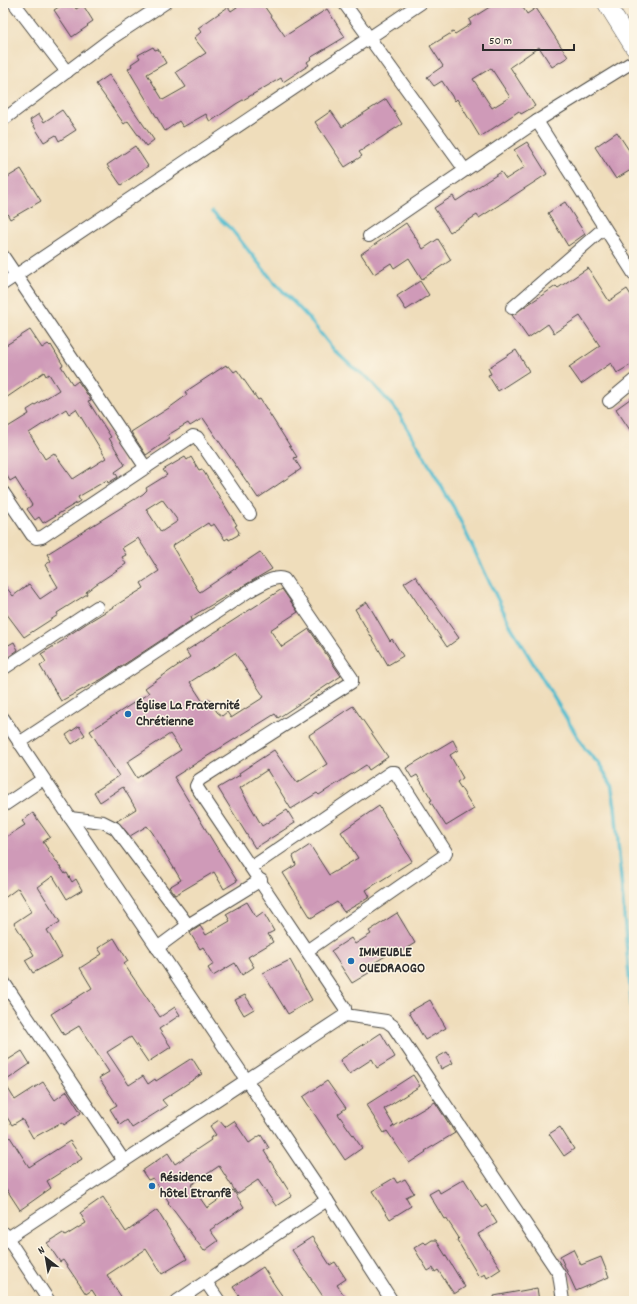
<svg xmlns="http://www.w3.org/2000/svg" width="637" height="1304" font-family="Dekko,sans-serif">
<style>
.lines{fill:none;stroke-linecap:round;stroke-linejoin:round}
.stream{stroke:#51bbce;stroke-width:3.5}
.building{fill:#cf9ab8;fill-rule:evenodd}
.street-casing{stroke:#484641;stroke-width:14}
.secondary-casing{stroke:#484641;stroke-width:18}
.street{stroke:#fff;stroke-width:12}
.secondary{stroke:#fff;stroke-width:17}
.poi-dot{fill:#1f6fb2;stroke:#fcf5e5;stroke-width:1.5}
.labels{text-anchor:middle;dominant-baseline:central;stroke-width:3;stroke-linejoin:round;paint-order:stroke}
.poi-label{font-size:14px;font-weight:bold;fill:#2b2b2b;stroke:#fcf5e5;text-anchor:start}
</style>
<rect width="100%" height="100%" fill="#fcf5e5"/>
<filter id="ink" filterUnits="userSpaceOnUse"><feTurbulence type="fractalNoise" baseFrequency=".025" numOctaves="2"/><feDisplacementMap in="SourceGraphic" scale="8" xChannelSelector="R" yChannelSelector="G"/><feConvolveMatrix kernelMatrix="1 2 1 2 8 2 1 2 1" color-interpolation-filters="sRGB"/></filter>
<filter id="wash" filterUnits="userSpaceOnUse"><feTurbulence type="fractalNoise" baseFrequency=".012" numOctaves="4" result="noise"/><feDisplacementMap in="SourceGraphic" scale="16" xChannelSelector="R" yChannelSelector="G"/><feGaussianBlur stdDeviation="0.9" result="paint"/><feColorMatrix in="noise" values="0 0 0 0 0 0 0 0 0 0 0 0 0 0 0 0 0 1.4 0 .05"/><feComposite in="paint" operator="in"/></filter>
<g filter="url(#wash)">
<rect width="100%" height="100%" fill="#efddbb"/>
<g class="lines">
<polyline class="stream" points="212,212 231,229 273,281 306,315 334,350 351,366 368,378 398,412 454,508 510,625 585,749 600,765 611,784 615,806 634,1035"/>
</g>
<g id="blocks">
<g class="building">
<polygon points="65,3 73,3 76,9 83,5 93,21 87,25 88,26 72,37 54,10"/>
<polygon points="243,3 262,3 285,36 327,9 345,37 310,58 311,59 307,62 309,65 283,82 281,78 236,104 210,122 206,114 183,127 179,121 165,131 128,69 132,66 131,64 140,58 138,55 153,47 155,50 158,49 166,63 147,74 163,100 186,87 176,72 206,53 194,38 201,32 198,28 228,7 231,11"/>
<path d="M496 3H520L527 14 536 8 568 57 552 67 539 47 510 67 535 106 521 114 519 111 480 137 457 99 455 101 442 81 434 86 427 77 443 66 430 46 453 32 455 34 471 24 469 20ZM491 68 510 97 492 108 473 79Z"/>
<polygon points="109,75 154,140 146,146 128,121 124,124 96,84"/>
<polygon points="386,99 402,124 359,152 362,156 345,167 315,122 331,111 342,127"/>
<polygon points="62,110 76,130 59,141 56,135 44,142 30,120 39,114 44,122"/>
<polygon points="617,132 634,158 634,168 616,179 595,147"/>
<polygon points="527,142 547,174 479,218 477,215 450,232 434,208 453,196 456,201 501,172 506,179 525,167 514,150"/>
<polygon points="135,146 148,166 121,185 107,165"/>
<polygon points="21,169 41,201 10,219 3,206 3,180"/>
<polygon points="565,202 585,234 568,246 548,213"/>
<polygon points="406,223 423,249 438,239 451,260 422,279 409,258 394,268 391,263 374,274 361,254"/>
<polygon points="588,268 609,301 627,289 634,300 634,363 617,373 611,363 581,384 569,367 600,346 580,316 554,333 548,324 528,338 512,315 556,286 558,288"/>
<polygon points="420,281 429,295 406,310 397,296"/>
<path d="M30 330 42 348 48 344 50 346 51 345 63 365 61 366 73 385 78 381 91 400 88 401 111 437 109 438 125 465 115 472 118 477 108 483 107 480 78 497 80 501 43 523 39 517 35 520 27 509 32 505 15 478 10 481 3 469V430L29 414 27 410 59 390 49 374 46 376 44 372 3 400V347ZM66 409 69 414 76 409 106 458 73 479 54 453 45 459 29 433Z"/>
<polygon points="516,350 529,371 498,391 488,375 491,374 488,368"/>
<polygon points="226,365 227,367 229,366 234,372 237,370 258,400 260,399 297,457 294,458 301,469 258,498 203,418 190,426 188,423 168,435 170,439 146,455 131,432 169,408 187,395 185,392"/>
<polygon points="634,396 634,436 616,409"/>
<path d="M185 457 187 460 191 457 199 470 202 469 237 525 235 526 239 532 238 535 229 540 228 538 225 540 214 524 210 526 208 523 172 546 198 590 200 592 260 552 272 569 191 617 192 620 102 679 61 701 40 666 46 662 41 654 67 638 66 637 87 623 144 588 141 583 159 571 138 538 122 548 126 555 122 557 126 564 95 585 86 592 87 594 57 613 58 615 24 637 3 609V583L13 596 29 584 40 599 58 587 45 565 51 561 47 554 143 494 147 490 146 488 167 475 163 470ZM162 499 178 521 161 532 146 509Z"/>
<polygon points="415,576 459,638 447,647 404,583"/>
<path d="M282 589 298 612 270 630 282 647 309 629 341 676 278 718 275 714 174 777 237 881 224 889 214 872 175 895 169 887 181 880 152 832 147 826 130 836 117 821 136 809 123 787 100 802 94 792 119 776 90 731 149 693 145 688 190 657 186 651ZM235 653 264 697 231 718 227 712 222 716 217 712 209 698 203 702 190 682ZM170 734 181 750 137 778 127 762Z"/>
<polygon points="367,602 390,641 392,639 403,656 388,665 355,609"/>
<polygon points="14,642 18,650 7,658 3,648"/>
<polygon points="353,706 388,757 369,770 366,765 319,795 317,793 291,809 267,770 240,788 262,826 287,810 295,823 255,848 218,788 240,775 239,773 274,750 297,783 327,764 309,735"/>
<polygon points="79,726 85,735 72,744 66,735"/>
<polygon points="453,740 458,750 450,755 463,778 457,782 474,809 446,826 430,801 432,800 417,775 412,778 406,768"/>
<polygon points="379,806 412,861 366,890 370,897 358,904 344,912 337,902 311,918 283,873 296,865 293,856 310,845 329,875 358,858 341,832"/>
<polygon points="33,813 50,837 43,842 65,874 67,873 72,882 76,879 82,890 67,899 53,876 38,887 60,922 47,930 62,957 33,973 25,960 34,955 14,923 32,911 18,888 3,899 3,839 25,825 22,821"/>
<polygon points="247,902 256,917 263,912 274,931 268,934 273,942 248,957 254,967 242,975 235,963 213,976 208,968 214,964 203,947 200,949 190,933 200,926 206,935 230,921 226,914"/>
<polygon points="397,913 415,943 394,956 392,952 369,966 372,971 352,983 331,951 351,938 355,944 371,934 369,931"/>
<polygon points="114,938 128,961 124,964 160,1017 175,1007 180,1015 159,1029 171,1047 148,1062 131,1037 107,1052 129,1085 143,1076 148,1084 155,1079 156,1081 192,1058 202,1074 162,1100 167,1106 132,1128 127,1120 120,1125 110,1109 117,1105 99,1078 109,1072 79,1026 64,1035 51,1014 92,988 80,968 102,954 98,948"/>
<polygon points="290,960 312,1000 288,1014 263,973"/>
<polygon points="245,995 254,1009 244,1015 235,1000"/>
<polygon points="430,1000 446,1028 425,1040 409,1012"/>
<polygon points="381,1033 395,1057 377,1068 372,1059 349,1074 340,1060"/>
<polygon points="22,1051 30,1064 4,1082 15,1100 43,1082 55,1100 67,1091 81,1113 64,1125 62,1122 33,1138 22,1119 12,1125 3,1111 3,1063"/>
<polygon points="447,1052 453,1063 441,1069 436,1058"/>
<polygon points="413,1075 420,1086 384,1109 394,1126 391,1128 435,1102 455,1133 425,1151 426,1152 409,1163 387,1131 384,1133 366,1105"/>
<polygon points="327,1081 346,1108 338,1114 362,1148 345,1160 303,1097"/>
<polygon points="219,1120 225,1127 234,1121 249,1143 261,1135 269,1148 264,1151 292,1196 276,1206 258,1180 237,1194 219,1166 191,1185 207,1208 233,1190 244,1207 210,1230 218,1241 204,1251 168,1203 169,1202 153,1178 148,1180 142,1171 168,1153 175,1164 211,1140 210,1138 216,1135 210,1126"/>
<polygon points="560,1127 574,1149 564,1156 549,1134"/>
<polygon points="10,1137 29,1167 70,1141 82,1159 47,1181 51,1188 20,1210 3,1184 3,1141"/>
<polygon points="394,1178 397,1183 405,1179 414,1193 406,1197 411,1206 390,1219 372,1191"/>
<polygon points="464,1179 482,1208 486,1205 497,1223 478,1234 501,1269 487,1278 485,1274 479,1277 457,1240 459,1238 446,1218 444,1219 429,1194 438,1189 440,1193"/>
<polygon points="103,1197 126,1232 157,1210 187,1259 162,1274 146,1249 107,1275 124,1301 99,1301 92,1290 86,1294 63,1260 60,1262 47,1243 63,1233 65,1236 86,1223 80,1213"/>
<polygon points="312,1237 330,1265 335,1262 346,1279 337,1285 348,1301 326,1301 292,1250"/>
<polygon points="432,1240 436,1240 465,1287 454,1294 438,1270 435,1272 433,1268 428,1271 414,1248 424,1242 426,1244"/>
<polygon points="573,1249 581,1265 601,1257 609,1277 576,1291 560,1256"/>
<polygon points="263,1267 276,1287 286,1301 243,1301 233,1287"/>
<polygon points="537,1288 539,1301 495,1301 494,1296"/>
</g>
</g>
</g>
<g filter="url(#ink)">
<use href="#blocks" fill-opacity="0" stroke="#484641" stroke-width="1"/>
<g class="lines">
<g class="street-casing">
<g id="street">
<polyline points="14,3 67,72"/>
<polyline points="344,3 465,170"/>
<polyline points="3,120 109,40 165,3"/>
<polyline points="537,121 634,274"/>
<polyline points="369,236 537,121 634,61"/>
<polyline points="3,256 146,468"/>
<polyline points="3,284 421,3"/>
<polyline points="512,308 604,228"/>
<polyline points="609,401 634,380"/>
<polyline points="3,492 32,535 36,538 42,537 193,436 197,437 250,514"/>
<polyline points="3,669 97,607"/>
<polyline points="3,718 327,1200 392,1301"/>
<path d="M19 743 249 591C258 587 274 574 284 579L352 678V682L199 780 196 786 345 1008V1015"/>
<polyline points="3,806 43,779"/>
<polyline points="70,818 103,822 115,828 188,925"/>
<polyline points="252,867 391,772 395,772 446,852 445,855 308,950"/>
<polyline points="157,948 188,925 261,880"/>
<polyline points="3,981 124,1161"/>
<polyline points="4,1233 49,1301"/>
<polyline points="3,1241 345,1015 386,1021 393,1026 559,1274 563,1301"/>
<polyline points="206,1282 219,1301"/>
<polyline points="177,1301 327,1200"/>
</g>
</g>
<g class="secondary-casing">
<polyline id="secondary" points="606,3 634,48"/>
</g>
<use href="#street" class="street"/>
<use href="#secondary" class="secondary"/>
</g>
</g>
<g class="poi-dot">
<circle cx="128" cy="714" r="4"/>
<circle cx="351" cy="961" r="4"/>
<circle cx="152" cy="1186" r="4"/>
</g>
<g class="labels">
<g class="poi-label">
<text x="136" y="706">Église La Fraternité<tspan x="136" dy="16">Chrétienne</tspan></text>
<text x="359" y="953">IMMEUBLE<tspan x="359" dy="16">OUEDRAOGO</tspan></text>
<text x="160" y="1178">Résidence<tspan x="160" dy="16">hôtel Etranfê</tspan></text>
</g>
</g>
<rect width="637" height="1304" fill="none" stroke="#fcf5e5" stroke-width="16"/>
<g transform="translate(46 1258) rotate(329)" stroke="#fcf5e5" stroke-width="3" paint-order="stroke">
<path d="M0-3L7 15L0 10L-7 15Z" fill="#2b2b2b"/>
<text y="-6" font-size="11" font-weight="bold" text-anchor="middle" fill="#2b2b2b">N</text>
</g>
<path d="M483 44v6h91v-6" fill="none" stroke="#2b2b2b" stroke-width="2"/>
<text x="489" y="44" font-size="12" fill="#2b2b2b" stroke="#fcf5e5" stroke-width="3" paint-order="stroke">50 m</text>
</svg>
